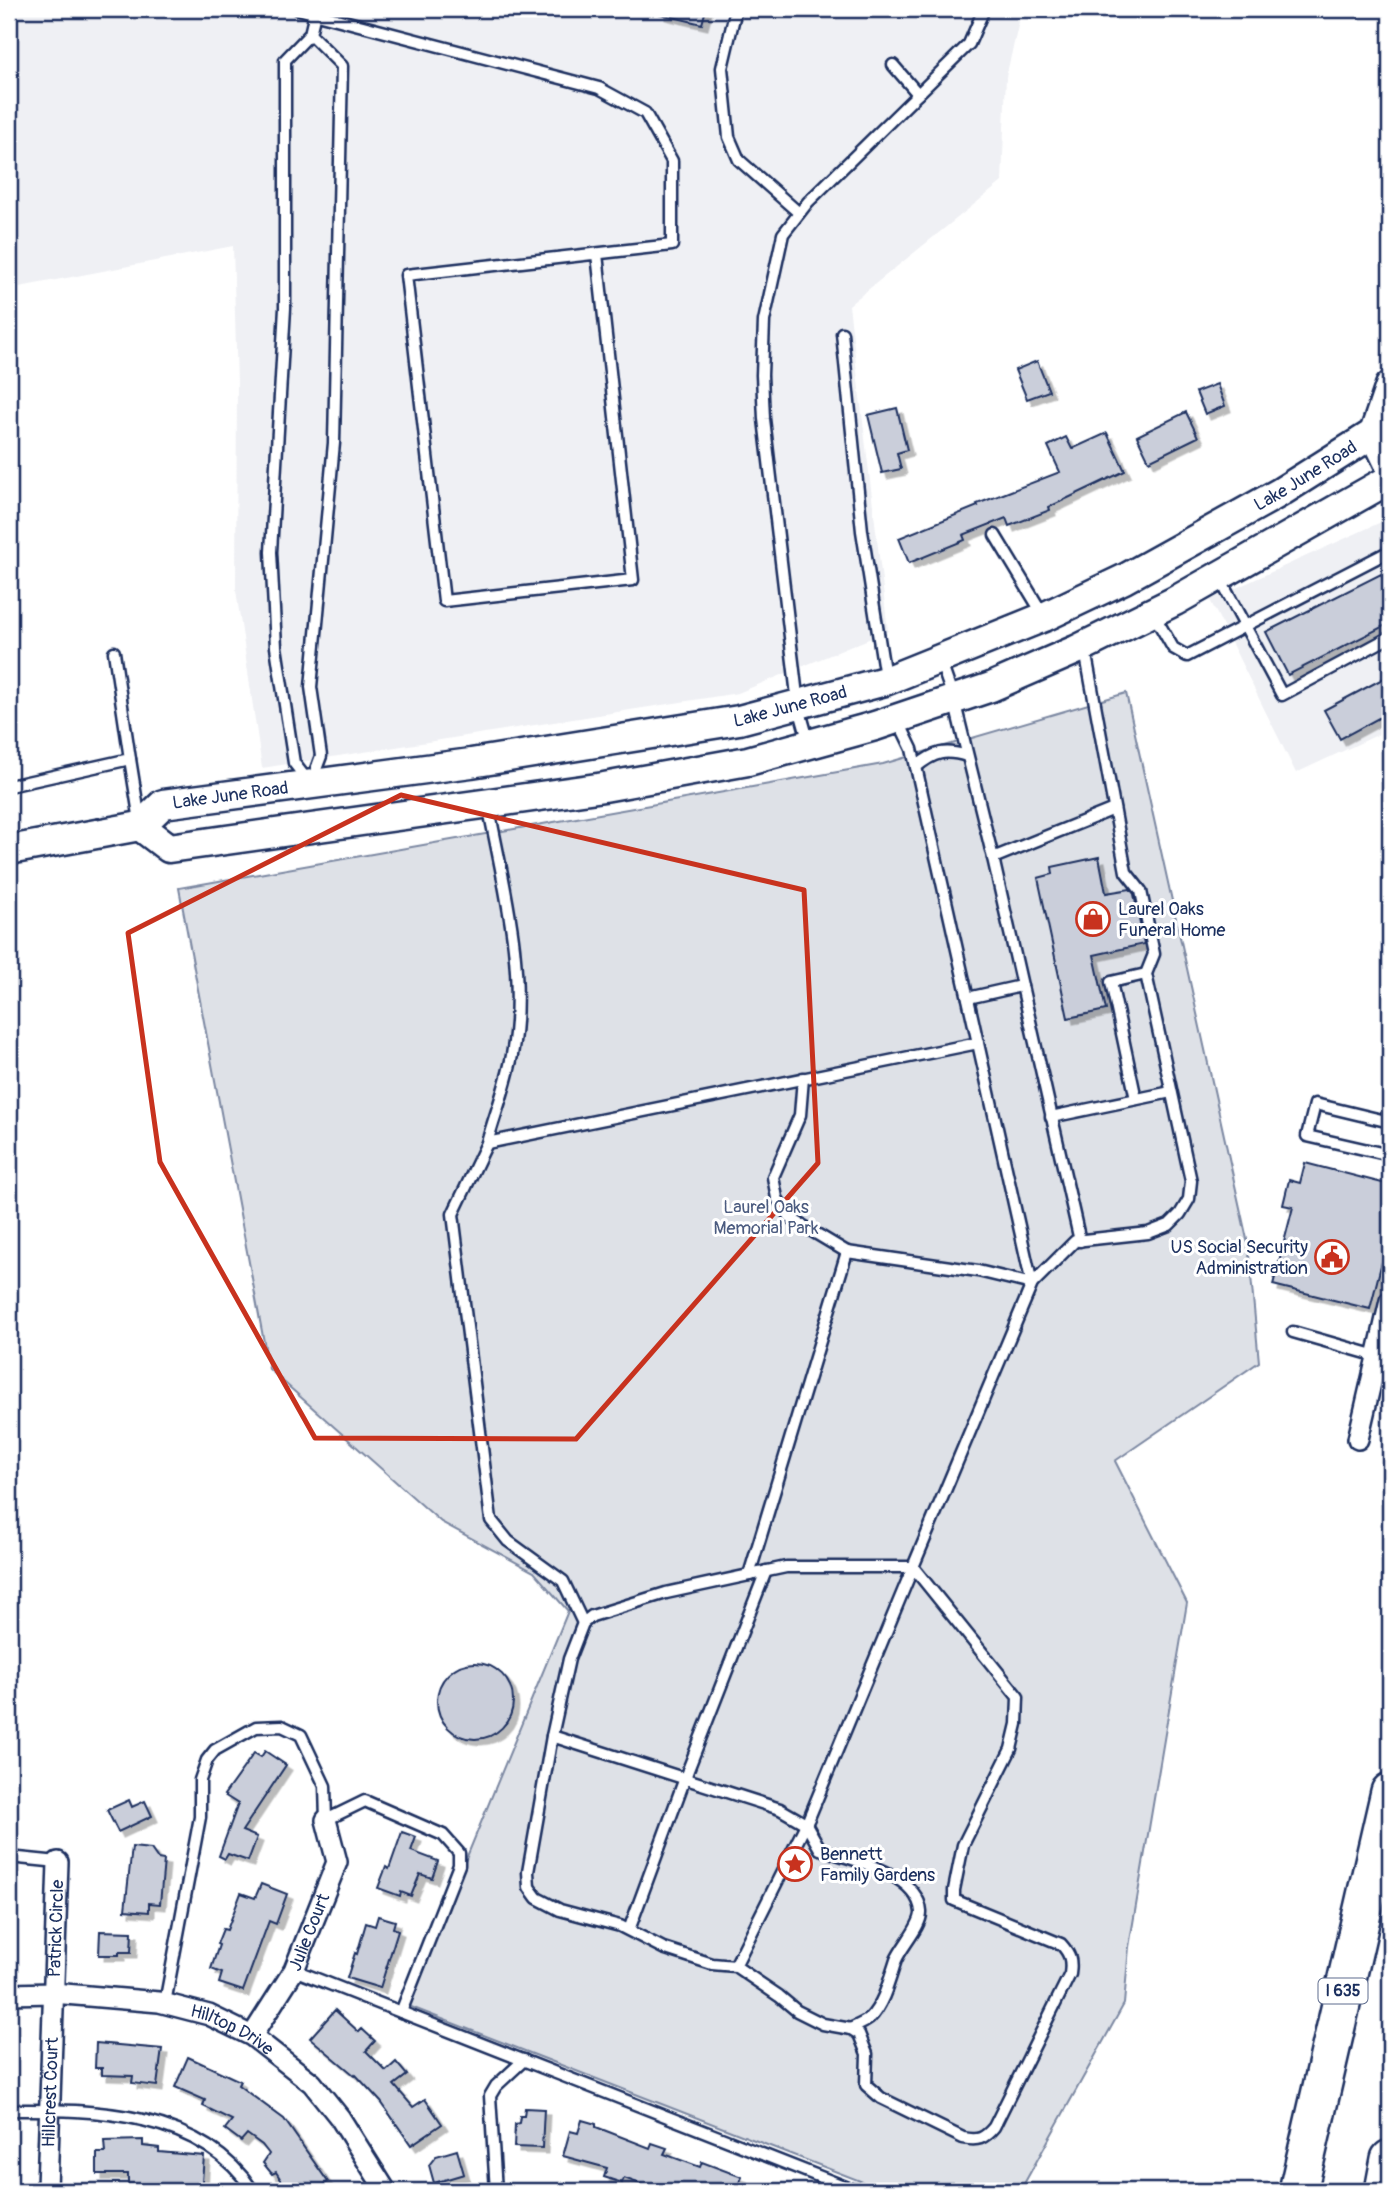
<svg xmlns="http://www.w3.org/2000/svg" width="1399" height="2200" font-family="Pangolin,sans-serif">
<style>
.built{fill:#eff0f4}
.green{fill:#dee1e7;stroke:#7c88a2;stroke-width:2}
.building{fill:#caceda;stroke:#1b2f5e;stroke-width:2;filter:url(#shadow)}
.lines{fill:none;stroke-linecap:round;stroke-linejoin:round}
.lane-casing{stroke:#1b2f5e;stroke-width:15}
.street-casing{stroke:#1b2f5e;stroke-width:24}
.secondary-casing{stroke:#1b2f5e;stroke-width:33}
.highway-casing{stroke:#1b2f5e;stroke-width:42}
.lane{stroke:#fff;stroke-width:10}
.street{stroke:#fff;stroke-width:19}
.secondary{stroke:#fff;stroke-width:28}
.highway{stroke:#fff;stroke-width:37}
.marked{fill:none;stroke:#c8321e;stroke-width:5;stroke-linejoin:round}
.labels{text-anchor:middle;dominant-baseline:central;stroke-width:6;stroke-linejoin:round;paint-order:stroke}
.shield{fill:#fff;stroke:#5f6d8e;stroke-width:2}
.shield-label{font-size:16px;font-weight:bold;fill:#1b2f5e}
.street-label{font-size:18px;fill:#1b2f5e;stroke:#fff}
.poi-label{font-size:18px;fill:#1b2f5e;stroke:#fff;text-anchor:start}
.park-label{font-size:18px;fill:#4c5c80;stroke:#fff}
</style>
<defs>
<filter id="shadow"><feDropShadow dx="5.5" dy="5.5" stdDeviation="0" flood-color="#0004"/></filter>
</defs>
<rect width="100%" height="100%" fill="#fff"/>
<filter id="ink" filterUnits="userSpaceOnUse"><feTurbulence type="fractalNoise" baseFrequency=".0143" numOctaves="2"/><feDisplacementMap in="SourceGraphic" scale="14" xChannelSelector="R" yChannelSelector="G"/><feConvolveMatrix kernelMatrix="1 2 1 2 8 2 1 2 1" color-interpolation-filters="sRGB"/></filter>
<g filter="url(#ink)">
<g class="built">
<polygon points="9,9 1022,9 1006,77 1002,182 849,305 888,631 738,693 262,768 236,590 237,384 233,246 9,289"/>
<polygon points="1390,518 1390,729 1296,773 1210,600"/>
</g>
<polygon class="green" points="1126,693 1248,1244 1259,1362 1115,1461 1187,1603 1129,1947 1124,2004 1020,2191 886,2191 406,2005 568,1611 534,1572 441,1522 269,1369 179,888 883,764"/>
<g class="building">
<polygon points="660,9 706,9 702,24 660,14"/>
<polygon points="1037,361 1049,391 1027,399 1015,370"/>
<polygon points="1217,384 1225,406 1205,414 1196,392"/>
<polygon points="897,408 907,450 897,453 901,469 882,473 868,415"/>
<polygon points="1186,412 1198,437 1149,461 1137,436"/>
<polygon points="1107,433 1125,471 1049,507 1050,510 1009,526 1006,518 963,535 965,540 909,563 899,538 978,506 977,504 1060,472 1048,446 1066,437 1072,449"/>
<polygon points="1381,574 1390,592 1390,623 1288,675 1266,632"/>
<polygon points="1390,675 1390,712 1340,739 1324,710"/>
<polygon points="1099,857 1106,893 1130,889 1134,894 1144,944 1094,955 1106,1010 1068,1018 1038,878 1053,874 1052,867"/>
<polygon points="1305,1163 1390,1185 1390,1230 1370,1309 1273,1285 1293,1207 1283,1205 1289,1180 1300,1183"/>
<circle cx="475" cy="1701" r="38"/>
<polygon points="265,1751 286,1765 242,1831 257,1837 248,1861 228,1854 225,1859 219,1856 238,1804 224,1795 254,1753 261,1757"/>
<polygon points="129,1800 132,1807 145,1801 152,1816 118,1832 107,1810"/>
<polygon points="402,1832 416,1837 411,1851 438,1861 432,1878 420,1874 411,1896 401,1892 400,1896 378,1888 386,1867 389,1869"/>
<polygon points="132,1847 151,1849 158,1859 164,1860 160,1904 149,1903 149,1912 125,1910"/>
<polygon points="261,1884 287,1894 276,1924 269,1921 243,1991 219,1983 222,1973 211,1969 219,1945 217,1944 223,1929 227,1930 241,1893 255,1898"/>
<polygon points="378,1916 395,1921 393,1928 398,1930 380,1988 347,1978 355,1953 357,1954 366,1923 375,1926"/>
<polygon points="100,1931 132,1932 131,1952 119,1952 119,1955 99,1955"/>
<polygon points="335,2010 359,2032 362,2029 375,2041 366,2051 386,2071 396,2062 407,2075 394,2085 413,2107 425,2099 442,2124 411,2145 381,2102 355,2074 354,2075 310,2038"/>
<polygon points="96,2043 162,2049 157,2086 132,2083 133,2076 102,2075 102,2068 95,2068"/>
<polygon points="188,2057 240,2081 238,2085 284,2119 328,2182 313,2191 288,2191 276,2172 272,2174 263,2163 269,2154 262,2145 247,2134 241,2141 225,2129 232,2120 203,2106 205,2100 175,2087"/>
<polygon points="525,2108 544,2109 542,2148 514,2147 515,2124 519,2123 520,2116 524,2116"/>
<polygon points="582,2120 596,2124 596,2127 650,2148 652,2143 667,2148 664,2154 700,2167 702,2162 742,2177 736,2191 659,2191 624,2178 622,2183 604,2177 607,2168 563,2156 570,2131 578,2133"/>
<polygon points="143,2140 143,2146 159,2148 159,2152 204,2156 202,2182 195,2188 178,2187 178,2185 128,2184 128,2174 97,2174 97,2153 105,2153 104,2141"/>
<polygon points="457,2150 464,2174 434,2183 429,2165 436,2156"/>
</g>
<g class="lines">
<g class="lane-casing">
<g id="lane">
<polyline points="298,9 599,88 645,113 672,161 672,245 406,275 444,601 633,580 597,254"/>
<polyline points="736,9 722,68 729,137 739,160 799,213"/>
<polyline points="310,34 342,66 334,443 311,687 321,756 312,780"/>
<polyline points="893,65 918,94"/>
<polyline points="842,333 862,531 885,677"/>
<polyline points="995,535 1044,616"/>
<polyline points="1220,579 1282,695 1390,637"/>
<polyline points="1154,615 1173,648 1187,656 1390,551"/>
<polyline points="941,663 954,700 993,858 1080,1241"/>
<polyline points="809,743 798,704 764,419 762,375 764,321 783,234 808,202 969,44 984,9"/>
<polyline points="130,759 140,821"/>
<path d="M916 767C934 752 945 749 967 756"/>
<polyline points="308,781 294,763 276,647 271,552 285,308 285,60 310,34 315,13"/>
<polyline points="9,786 130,759 114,652"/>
<path d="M488 804C504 887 527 970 512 1055 507 1084 495 1114 487 1143L978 1043"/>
<polyline points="993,858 1114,809"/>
<polyline points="968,998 1021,986"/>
<polyline points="1136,1099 1111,982 1146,974"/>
<polyline points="1051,1117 1171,1092"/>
<polyline points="1390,1122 1315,1104 1307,1136 1390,1155"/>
<polyline points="487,1143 453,1214 491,1520 508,1541 563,1581 583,1623"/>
<polyline points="847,1252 978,1271 1032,1284 912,749 899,722"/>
<polyline points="1293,1332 1377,1356"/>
<polyline points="749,1575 847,1252 790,1218 777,1198 773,1177 800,1115 803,1078"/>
<path d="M552 1736 780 1809 806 1824 820 1849C850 1859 918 1873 921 1912 922 1925 902 1946 896 1960 890 1978 884 2004 869 2019 864 2023 856 2026 850 2029"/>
<polyline points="9,1857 58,1862"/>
<polyline points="629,1930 688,1770 766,1571"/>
<path d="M735 1966 809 1818 913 1567 1018 1697 1017 1724 1011 1749 963 1845 954 1890V1900L1061 1944C1070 1954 1072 1960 1070 1974L994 2127C984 2139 978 2141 963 2138L881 2098 866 2085 867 2054 859 2034 851 2029 823 2024 797 2011 779 1996 735 1966 712 1964 663 1948 620 1926 560 1910 537 1898 529 1887 528 1872 552 1736 569 1659 583 1623 592 1616 666 1593 786 1567H913L1032 1284 1075 1241 1148 1233 1169 1225 1180 1214 1189 1199 1191 1181 1146 974 1154 954 1141 891 1126 872 1085 650"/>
<polyline points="294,1970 856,2191"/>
<polyline points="165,2003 200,1817 200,1780 207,1760 215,1750 256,1727 282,1726 301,1735 325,1786 326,1820 365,1801 443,1835 459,1853 459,1865 401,2012"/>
<path d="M9 2110C94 2109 201 2111 253 2191"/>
<polyline points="496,2191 490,2096 496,2086 524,2060"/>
</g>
</g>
<g class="street-casing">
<g id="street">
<polyline points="1358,1439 1390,1301"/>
<path id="s1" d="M9 1994 53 1993 159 2002 209 2015 252 2036 312 2083 340 2118 386 2191"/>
<path id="s2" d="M252 2036 294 1970 337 1862 326 1820"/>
<path id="s3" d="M50 2191 47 2188 58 1862"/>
</g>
</g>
<g class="secondary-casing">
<g id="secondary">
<polyline points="1390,386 1374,433 1390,466"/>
<polyline points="140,826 169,848 604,787 748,761 875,726 991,687 1076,650 1175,601 1390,479"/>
<path id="s4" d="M9 850 140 826 163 804 471 763 739 720 885 681 1044 617 1124 579 1279 493 1390 423"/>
</g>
</g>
<g class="highway-casing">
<g id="highway">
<polyline points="1298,2191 1390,1792"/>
<polyline points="1384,2191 1390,2159"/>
</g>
</g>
<use href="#lane" class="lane"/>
<use href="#street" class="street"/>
<use href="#secondary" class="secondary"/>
<use href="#highway" class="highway"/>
</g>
</g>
<path class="marked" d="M401 795 804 890 818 1163 576 1439 315 1438 160 1162 128 933Z"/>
<defs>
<g id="shop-ring" transform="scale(1.75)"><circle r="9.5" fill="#fff" stroke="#c8321e" stroke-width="1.5"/><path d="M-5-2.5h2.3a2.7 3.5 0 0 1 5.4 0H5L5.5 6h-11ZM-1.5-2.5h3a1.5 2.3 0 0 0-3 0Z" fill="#c8321e"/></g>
<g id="civic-ring" transform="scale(1.75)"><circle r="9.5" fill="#fff" stroke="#c8321e" stroke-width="1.5"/><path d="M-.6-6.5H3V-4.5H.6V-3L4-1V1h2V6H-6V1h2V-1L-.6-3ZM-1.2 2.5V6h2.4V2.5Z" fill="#c8321e"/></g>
<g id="sight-ring" transform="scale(1.75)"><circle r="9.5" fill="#fff" stroke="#c8321e" stroke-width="1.5"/><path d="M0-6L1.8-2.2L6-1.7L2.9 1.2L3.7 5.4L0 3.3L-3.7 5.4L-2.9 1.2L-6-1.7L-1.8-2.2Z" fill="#c8321e"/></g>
</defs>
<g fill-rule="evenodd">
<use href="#shop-ring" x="1093" y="919"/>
<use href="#civic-ring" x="1332" y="1257"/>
<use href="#sight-ring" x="795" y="1864"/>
</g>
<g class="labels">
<rect class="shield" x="1318.5" y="1978.5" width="49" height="25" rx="5"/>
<g class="shield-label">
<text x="1343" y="1991">I 635</text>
</g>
<g class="street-label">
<text stroke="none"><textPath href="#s4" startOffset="1367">Lake June Road</textPath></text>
<text stroke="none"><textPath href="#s4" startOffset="800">Lake June Road</textPath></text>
<text stroke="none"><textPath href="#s4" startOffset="233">Lake June Road</textPath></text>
<text stroke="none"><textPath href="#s3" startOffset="264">Patrick Circle</textPath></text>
<text stroke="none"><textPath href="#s2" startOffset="119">Julie Court</textPath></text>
<text stroke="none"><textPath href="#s1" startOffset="229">Hilltop Drive</textPath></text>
<text stroke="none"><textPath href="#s3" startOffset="100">Hillcrest Court</textPath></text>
</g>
<g class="poi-label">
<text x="1118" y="909">Laurel Oaks<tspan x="1118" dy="21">Funeral Home</tspan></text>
<text x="1308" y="1247" text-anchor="end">US Social Security<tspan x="1308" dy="21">Administration</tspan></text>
<text x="820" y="1854">Bennett<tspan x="820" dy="21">Family Gardens</tspan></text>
</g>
<g class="park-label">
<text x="766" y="1207">Laurel Oaks<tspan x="766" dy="21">Memorial Park</tspan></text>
</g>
</g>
<rect width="1399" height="2200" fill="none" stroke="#fff" stroke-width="35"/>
<rect x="18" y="18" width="1364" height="2165" fill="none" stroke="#1b2f5e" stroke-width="2.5" filter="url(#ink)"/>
</svg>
